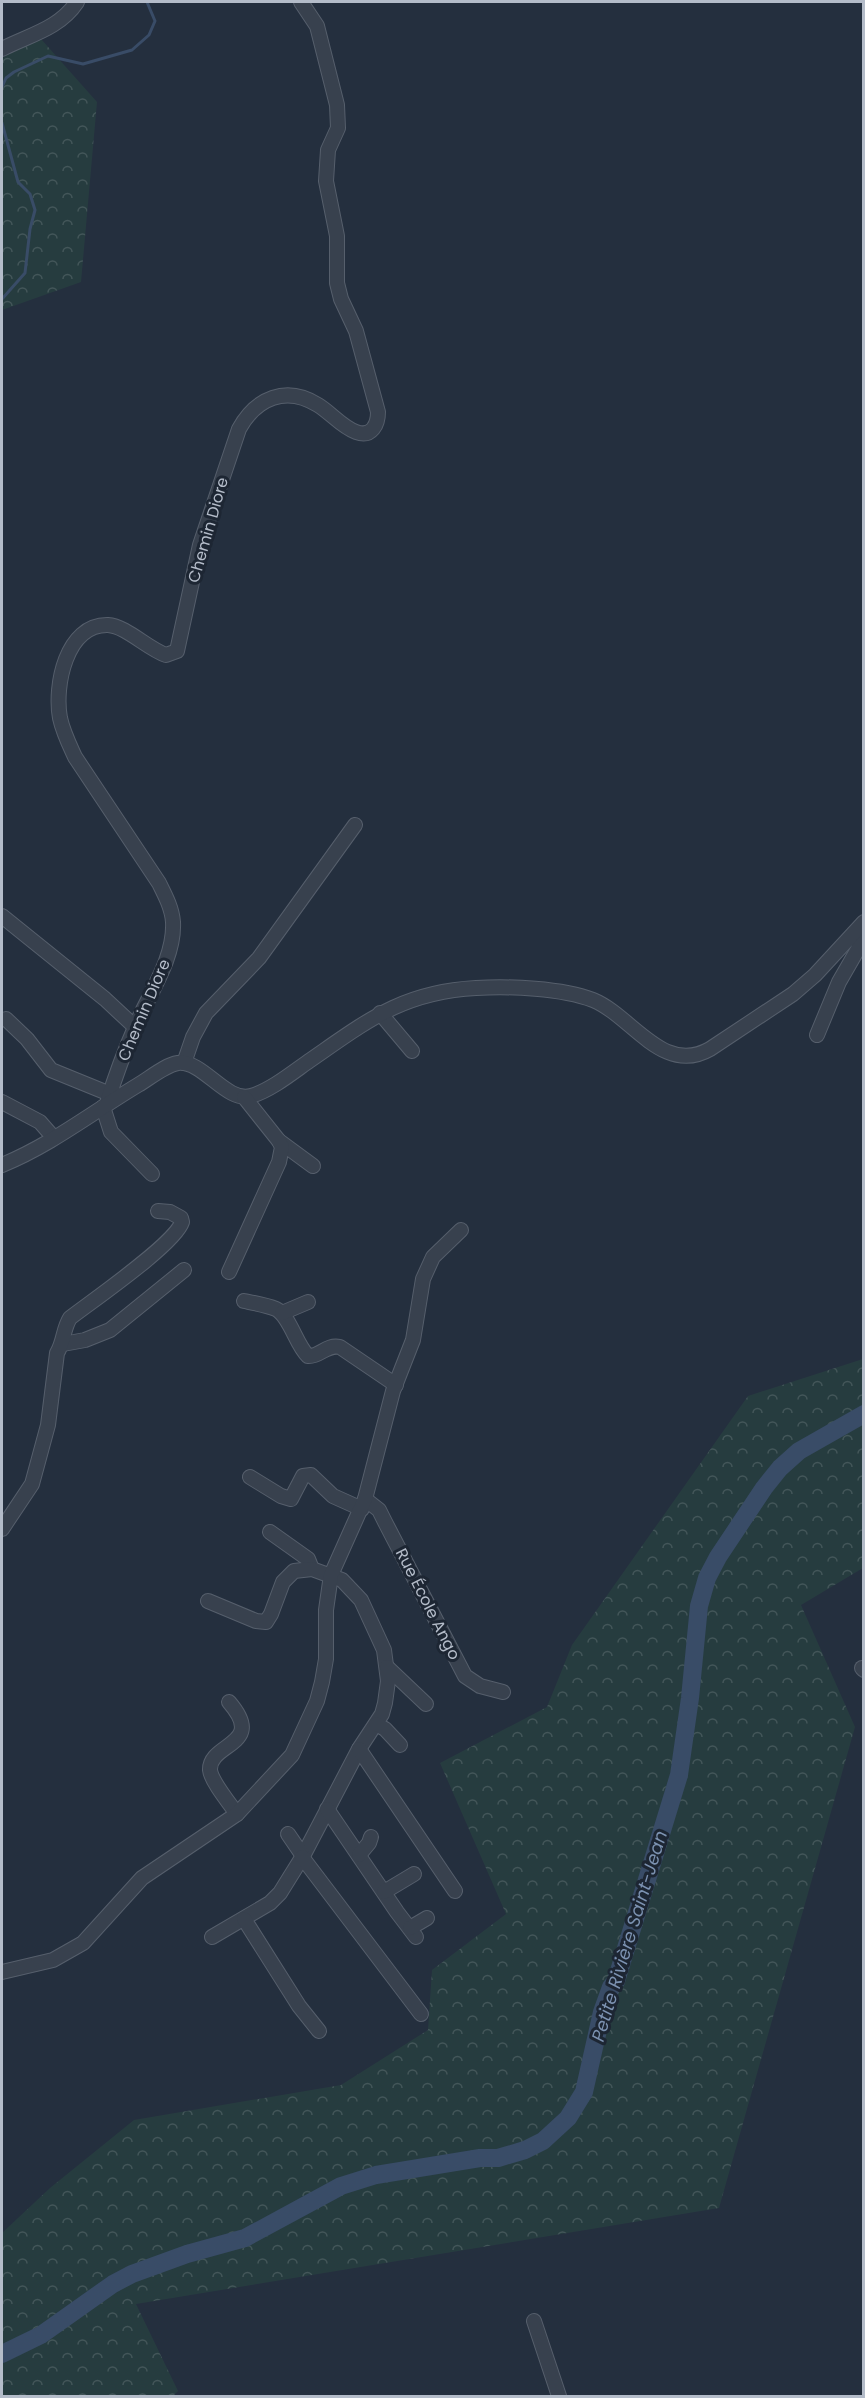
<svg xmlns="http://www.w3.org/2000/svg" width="865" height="2398" font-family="Poppins,sans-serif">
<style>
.forest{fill:url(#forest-crowns)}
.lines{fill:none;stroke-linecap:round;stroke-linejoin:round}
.stream{stroke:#394c67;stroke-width:3}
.river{stroke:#394c67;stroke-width:18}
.minor-casing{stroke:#565f6c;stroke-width:16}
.minor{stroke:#38414e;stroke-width:14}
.labels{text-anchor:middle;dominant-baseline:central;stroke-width:6;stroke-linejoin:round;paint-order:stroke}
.street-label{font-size:16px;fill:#b4bcc9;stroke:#1d2633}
.water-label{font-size:18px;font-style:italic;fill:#7c92b1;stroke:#1d2633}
</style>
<defs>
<pattern id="forest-crowns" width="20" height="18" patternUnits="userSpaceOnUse" patternTransform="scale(1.5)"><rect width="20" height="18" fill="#263c3f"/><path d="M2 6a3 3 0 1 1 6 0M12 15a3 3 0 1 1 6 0" fill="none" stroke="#435659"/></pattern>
</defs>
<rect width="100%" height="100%" fill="#242f3e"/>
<g class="forest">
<polygon points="33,30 97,102 81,282 2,310 2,59"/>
<polygon points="863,1359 863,1568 801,1605 855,1727 719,2208 136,2304 178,2391 173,2396 2,2396 2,2233 50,2188 134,2120 341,2085 428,2030 432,1970 506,1914 440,1763 547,1707 572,1645 748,1396"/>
</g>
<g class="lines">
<g class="stream">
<polyline points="2,87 6,78 14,72 48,56 83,64 132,50 149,35 155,21 147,2"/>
<polyline points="2,123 18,182 30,194 35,210 30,229 25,273 2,299"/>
</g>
<polyline class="river" points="2,2354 41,2335 113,2284 132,2274 187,2254 245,2238 341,2186 376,2175 480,2158 498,2158 525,2150 543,2141 568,2118 584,2092 602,2012 611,1987 616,1981 679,1775 690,1698 699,1606 707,1578 718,1557 764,1488 780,1468 799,1451 864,1414"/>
<g class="minor-casing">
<g id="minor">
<path d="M2 49C29 35 59 29 77 2"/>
<polyline points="2,916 105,999 135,1027"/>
<polyline points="380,1013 412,1051"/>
<polyline points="6,1019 27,1039 51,1070 110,1094"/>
<polyline points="817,1035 839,982 858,949 863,924"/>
<polyline points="184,1063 193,1037 206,1013 259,958 355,825"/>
<polyline points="2,1102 40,1122 54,1138"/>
<path d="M107 1103C115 1077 125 1050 136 1025 149 994 175 958 173 922 172 908 165 895 159 883L75 757C69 744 63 732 60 718 54 686 66 624 108 625 126 626 148 649 166 655L177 651 200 545 239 429C256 398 286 385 318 405 331 413 342 427 356 432 372 438 378 424 378 412L356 331 341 299 337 283V236L326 181 328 150 338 128 337 105 317 26 301 2"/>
<polyline points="103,1107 111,1132 152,1174"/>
<polyline points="279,1141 313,1166"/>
<path d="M2 1165C51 1145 93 1112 138 1085 150 1078 165 1065 178 1063 203 1060 226 1103 251 1096 271 1090 292 1073 309 1061 367 1021 402 992 476 988 509 986 562 988 593 1000 632 1016 663 1076 710 1049L793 994 815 975 864 922"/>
<polyline points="229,1272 279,1162 282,1147 279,1141 244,1097"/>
<path d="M244 1301C254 1303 266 1305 276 1309 290 1316 296 1345 308 1356 320 1357 326 1344 340 1347L396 1385"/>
<polyline points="282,1313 308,1302"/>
<polyline points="63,1344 85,1340 110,1330 184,1270"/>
<polyline points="250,1477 281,1496 291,1499 303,1476 311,1475 333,1496 362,1509"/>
<polyline points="365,1499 379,1510 385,1522 465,1676 480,1686 503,1692"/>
<path d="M2 1529 32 1484 48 1425 57 1353C64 1342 63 1329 70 1318 92 1301 175 1244 182 1222L181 1218 170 1212 158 1211"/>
<polyline points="270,1532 308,1559 312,1569"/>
<polyline points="208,1601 256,1621 266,1622 271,1614 283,1582 294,1571 312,1569 342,1580 361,1600 384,1650 388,1681 385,1703 382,1714 359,1749 303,1856 280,1893 270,1903 212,1937"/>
<polyline points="387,1667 426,1704"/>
<polyline points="862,1668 864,1670"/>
<path d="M229 1702C267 1746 209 1742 210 1770 211 1781 230 1804 237 1814"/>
<polyline points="376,1724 385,1729 400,1745"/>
<polyline points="359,1749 455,1891"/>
<polyline points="327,1809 397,1912 416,1937"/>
<polyline points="288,1834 303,1856"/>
<polyline points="359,1855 369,1843 371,1837"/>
<polyline points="302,1857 421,2014"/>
<polyline points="384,1892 414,1874"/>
<polyline points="244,1919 299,2006 319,2031"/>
<polyline points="410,1928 427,1918"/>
<polyline points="2,1972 53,1960 83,1943 142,1878 237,1814 292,1755 317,1701 322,1682 326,1659 326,1610 331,1575 365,1499 393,1391 413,1340 423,1279 433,1257 461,1230"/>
<polyline points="534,2321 559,2396"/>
</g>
</g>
<use href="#minor" class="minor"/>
</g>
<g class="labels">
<g class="street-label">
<text transform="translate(208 530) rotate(-74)">Chemin Diore</text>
<text transform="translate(144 1010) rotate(-67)">Chemin Diore</text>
<text transform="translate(428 1604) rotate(63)">Rue École Ango</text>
</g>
<g class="water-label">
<text transform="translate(629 1936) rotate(-73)">Petite Rivière Saint-Jean</text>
</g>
</g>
<rect width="865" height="2398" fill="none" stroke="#b4bcc9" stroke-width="6"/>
</svg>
